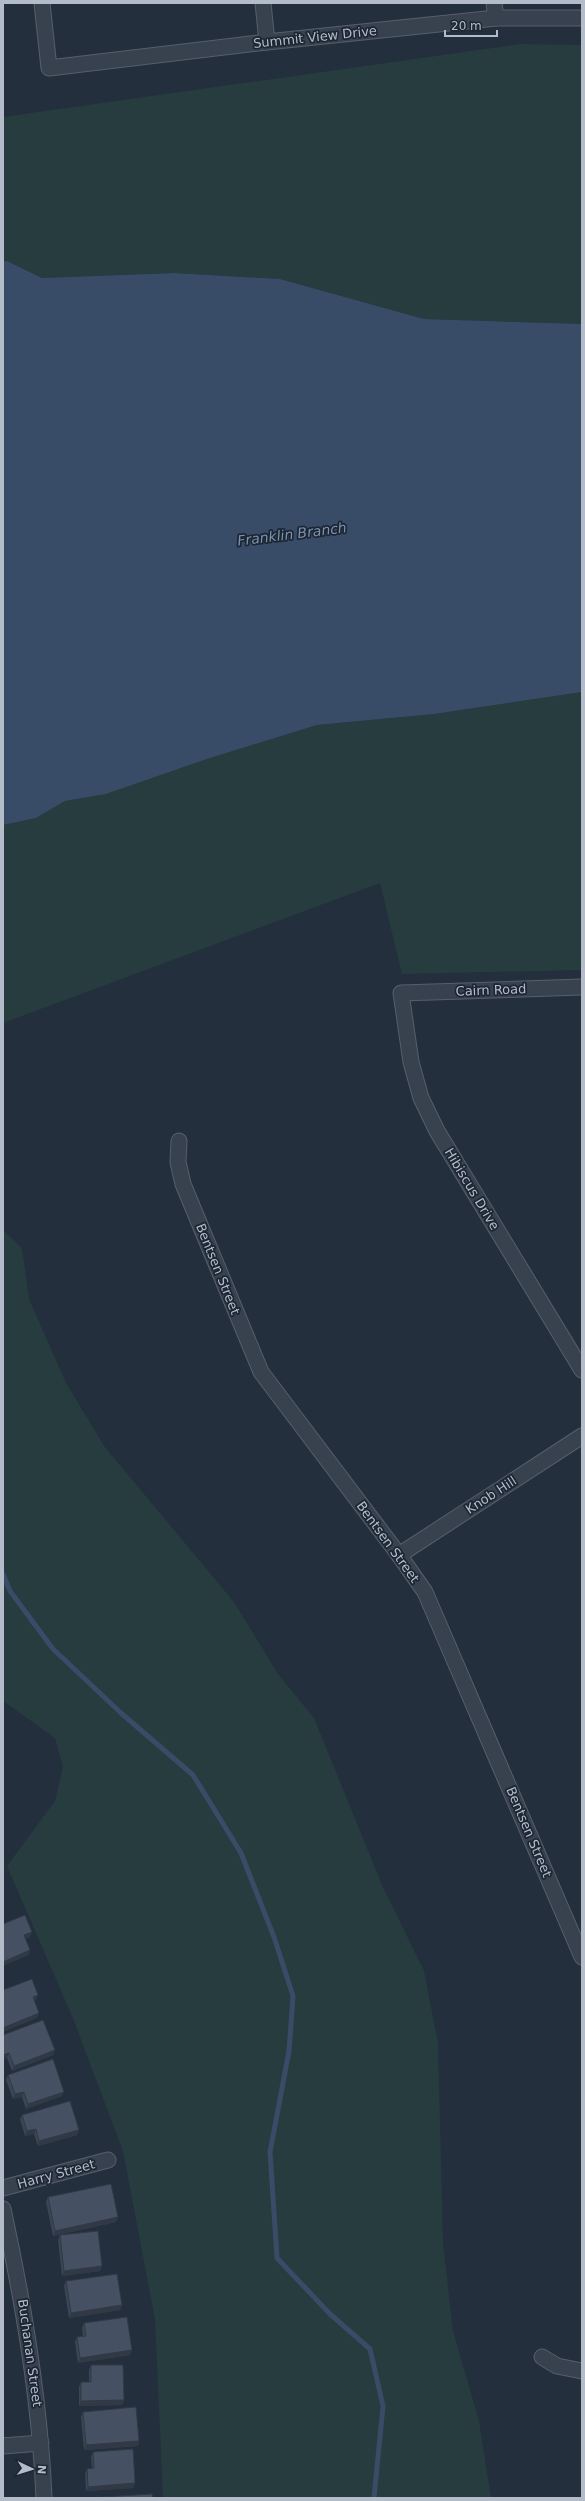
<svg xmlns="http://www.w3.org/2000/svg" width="585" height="2501" font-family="'DejaVu Sans',sans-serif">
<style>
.green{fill:#263c3f}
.water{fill:#394c67}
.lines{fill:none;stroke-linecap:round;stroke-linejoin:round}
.stream{stroke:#394c67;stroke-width:5}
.minor-casing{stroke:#565f6c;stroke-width:17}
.minor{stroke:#38414e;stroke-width:15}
.wall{fill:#3b4654}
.shaded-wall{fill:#303945}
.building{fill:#455162;stroke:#303945}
.labels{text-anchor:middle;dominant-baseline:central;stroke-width:3.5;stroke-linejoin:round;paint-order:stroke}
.street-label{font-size:13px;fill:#b4bcc9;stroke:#1d2633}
.water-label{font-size:14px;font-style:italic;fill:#7c92b1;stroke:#1d2633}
</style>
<rect width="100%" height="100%" fill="#242f3e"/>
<g class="green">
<polygon points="521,44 582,45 582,324 424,319 280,279 175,273 42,278 7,261 3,262 3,117"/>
<polygon points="582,692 582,970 402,974 380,883 3,1023 3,825 36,818 65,801 106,794 207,759 317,725 434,714"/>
<polygon points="3,1230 22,1248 29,1299 66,1383 104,1446 234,1602 278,1674 314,1718 382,1885 424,1971 438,2043 443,2243 453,2331 479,2421 491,2498 163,2498 155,2319 123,2151 72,2016 7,1866 55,1801 63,1767 55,1738 3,1701"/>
</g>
<polygon class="water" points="7,261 42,278 175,273 280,279 424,319 582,324 582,692 434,714 317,725 207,759 106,794 65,801 36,818 3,825 3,262"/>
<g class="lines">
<polyline class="stream" points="3,1574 10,1591 53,1649 121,1713 193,1775 241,1853 274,1937 293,1996 289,2051 270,2152 277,2258 330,2314 370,2349 383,2406 374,2498"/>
<g class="minor-casing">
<g id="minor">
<polyline points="42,3 49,68 267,42 496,18 582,18"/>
<polyline points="263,3 267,42"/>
<polyline points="494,3 496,18"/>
<polyline points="582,987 401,993 411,1062 421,1098 437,1131 582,1370"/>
<polyline points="179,1141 178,1162 183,1184 261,1372 399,1555 425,1592 582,1957"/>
<polyline points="399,1555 582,1436"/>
<polyline points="3,2188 108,2160"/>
<path d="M3 2209C24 2305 40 2400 44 2498"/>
<polyline points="542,2357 557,2366 582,2371"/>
<polyline points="3,2446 41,2443"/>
</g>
</g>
<use href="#minor" class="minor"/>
</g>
<g class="wall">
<polygon points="3,2035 55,2050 53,2055 12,2071 7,2058"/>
<polygon points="8,2075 62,2096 26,2109 22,2097 13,2099 6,2080"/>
<polygon points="22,2115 79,2130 77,2135 38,2146 34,2134 25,2136 20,2119"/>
<polygon points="48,2197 116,2222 53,2236 46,2202"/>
<polygon points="60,2235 102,2266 100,2271 62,2276 58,2240"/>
<polygon points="66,2281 122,2305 120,2310 69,2318 64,2286"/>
<polygon points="84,2323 130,2355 78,2363 75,2342 77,2337 83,2337 82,2328"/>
<polygon points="91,2365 124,2400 122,2405 79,2406 79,2387 81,2382 89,2382 89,2370"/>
<polygon points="83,2412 139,2441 138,2446 84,2450 81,2417"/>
<polygon points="93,2452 135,2483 133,2488 86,2491 85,2474 87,2469 92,2468 91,2457"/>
</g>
<g class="shaded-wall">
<polygon points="32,1932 30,1937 22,1940 24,1935"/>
<polygon points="30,1950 29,1955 3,1966 3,1962"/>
<polygon points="38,1995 36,2000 31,2002 33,1997"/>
<polygon points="39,2013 37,2018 3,2032 3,2028"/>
<polygon points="55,2050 53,2055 12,2071 14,2066"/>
<polygon points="9,2053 7,2058 3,2059 3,2055"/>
<polygon points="24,2092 22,2097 13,2099 15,2094"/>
<polygon points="64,2092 62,2096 26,2109 28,2104"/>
<polygon points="36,2129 34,2134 25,2136 27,2131"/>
<polygon points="79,2130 77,2135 38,2146 39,2141"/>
<polygon points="118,2217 116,2222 53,2236 55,2231"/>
<polygon points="102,2266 100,2271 62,2276 64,2271"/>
<polygon points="122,2305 120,2310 69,2318 71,2313"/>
<polygon points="132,2350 130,2355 78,2363 80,2358"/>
<polygon points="124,2400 122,2405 79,2406 81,2401"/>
<polygon points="139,2441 138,2446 84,2450 86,2445"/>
<polygon points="135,2483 133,2488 86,2491 88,2487"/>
</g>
<g class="building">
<polygon points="25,1915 32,1932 24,1935 30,1950 3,1962 3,1924"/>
<polygon points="32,1979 38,1995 33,1997 39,2013 3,2028 3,1990"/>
<polygon points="43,2020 55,2050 14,2066 9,2053 3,2055 3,2035"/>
<polygon points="53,2059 64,2092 28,2104 24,2092 15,2094 8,2075"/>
<polygon points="70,2101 79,2130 39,2141 36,2129 27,2131 22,2115"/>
<polygon points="111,2184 118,2217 55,2231 48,2197"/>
<polygon points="98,2231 102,2266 64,2271 60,2235"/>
<polygon points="117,2274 122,2305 71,2313 66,2281"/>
<polygon points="127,2317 132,2350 80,2358 77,2337 86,2336 84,2323"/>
<polygon points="91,2365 123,2365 124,2400 81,2401 81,2382 91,2382"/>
<polygon points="136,2407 139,2441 86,2445 83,2412"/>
<polygon points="133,2449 135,2483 88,2487 87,2469 94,2468 93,2452"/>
<polygon points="152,2494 153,2498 88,2498"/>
</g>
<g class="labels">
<g class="street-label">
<text transform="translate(315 37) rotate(-6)">Summit View Drive</text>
<text transform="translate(491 990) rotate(-2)">Cairn Road</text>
<text transform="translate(472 1189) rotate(59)">Hibiscus Drive</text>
<text transform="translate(218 1269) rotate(68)">Bentsen Street</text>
<text transform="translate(491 1495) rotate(-33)">Knob Hill</text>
<text transform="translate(388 1542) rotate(54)">Bentsen Street</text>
<text transform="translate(529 1832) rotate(67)">Bentsen Street</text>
<text transform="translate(56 2174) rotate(-15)">Harry Street</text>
<text transform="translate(30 2353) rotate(82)">Buchanan Street</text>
</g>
<g class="water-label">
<text transform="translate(292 534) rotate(-7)">Franklin Branch</text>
</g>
</g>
<rect width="585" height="2501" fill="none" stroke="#b4bcc9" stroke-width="8"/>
<g transform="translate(32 2469) rotate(94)" stroke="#1d2633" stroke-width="3" paint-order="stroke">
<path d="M0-3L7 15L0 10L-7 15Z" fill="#b4bcc9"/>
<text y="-6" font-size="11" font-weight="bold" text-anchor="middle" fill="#b4bcc9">N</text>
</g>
<path d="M445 30v6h52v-6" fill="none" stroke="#b4bcc9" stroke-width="2"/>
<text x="451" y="30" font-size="12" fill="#b4bcc9" stroke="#1d2633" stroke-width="3" paint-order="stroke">20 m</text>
</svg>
